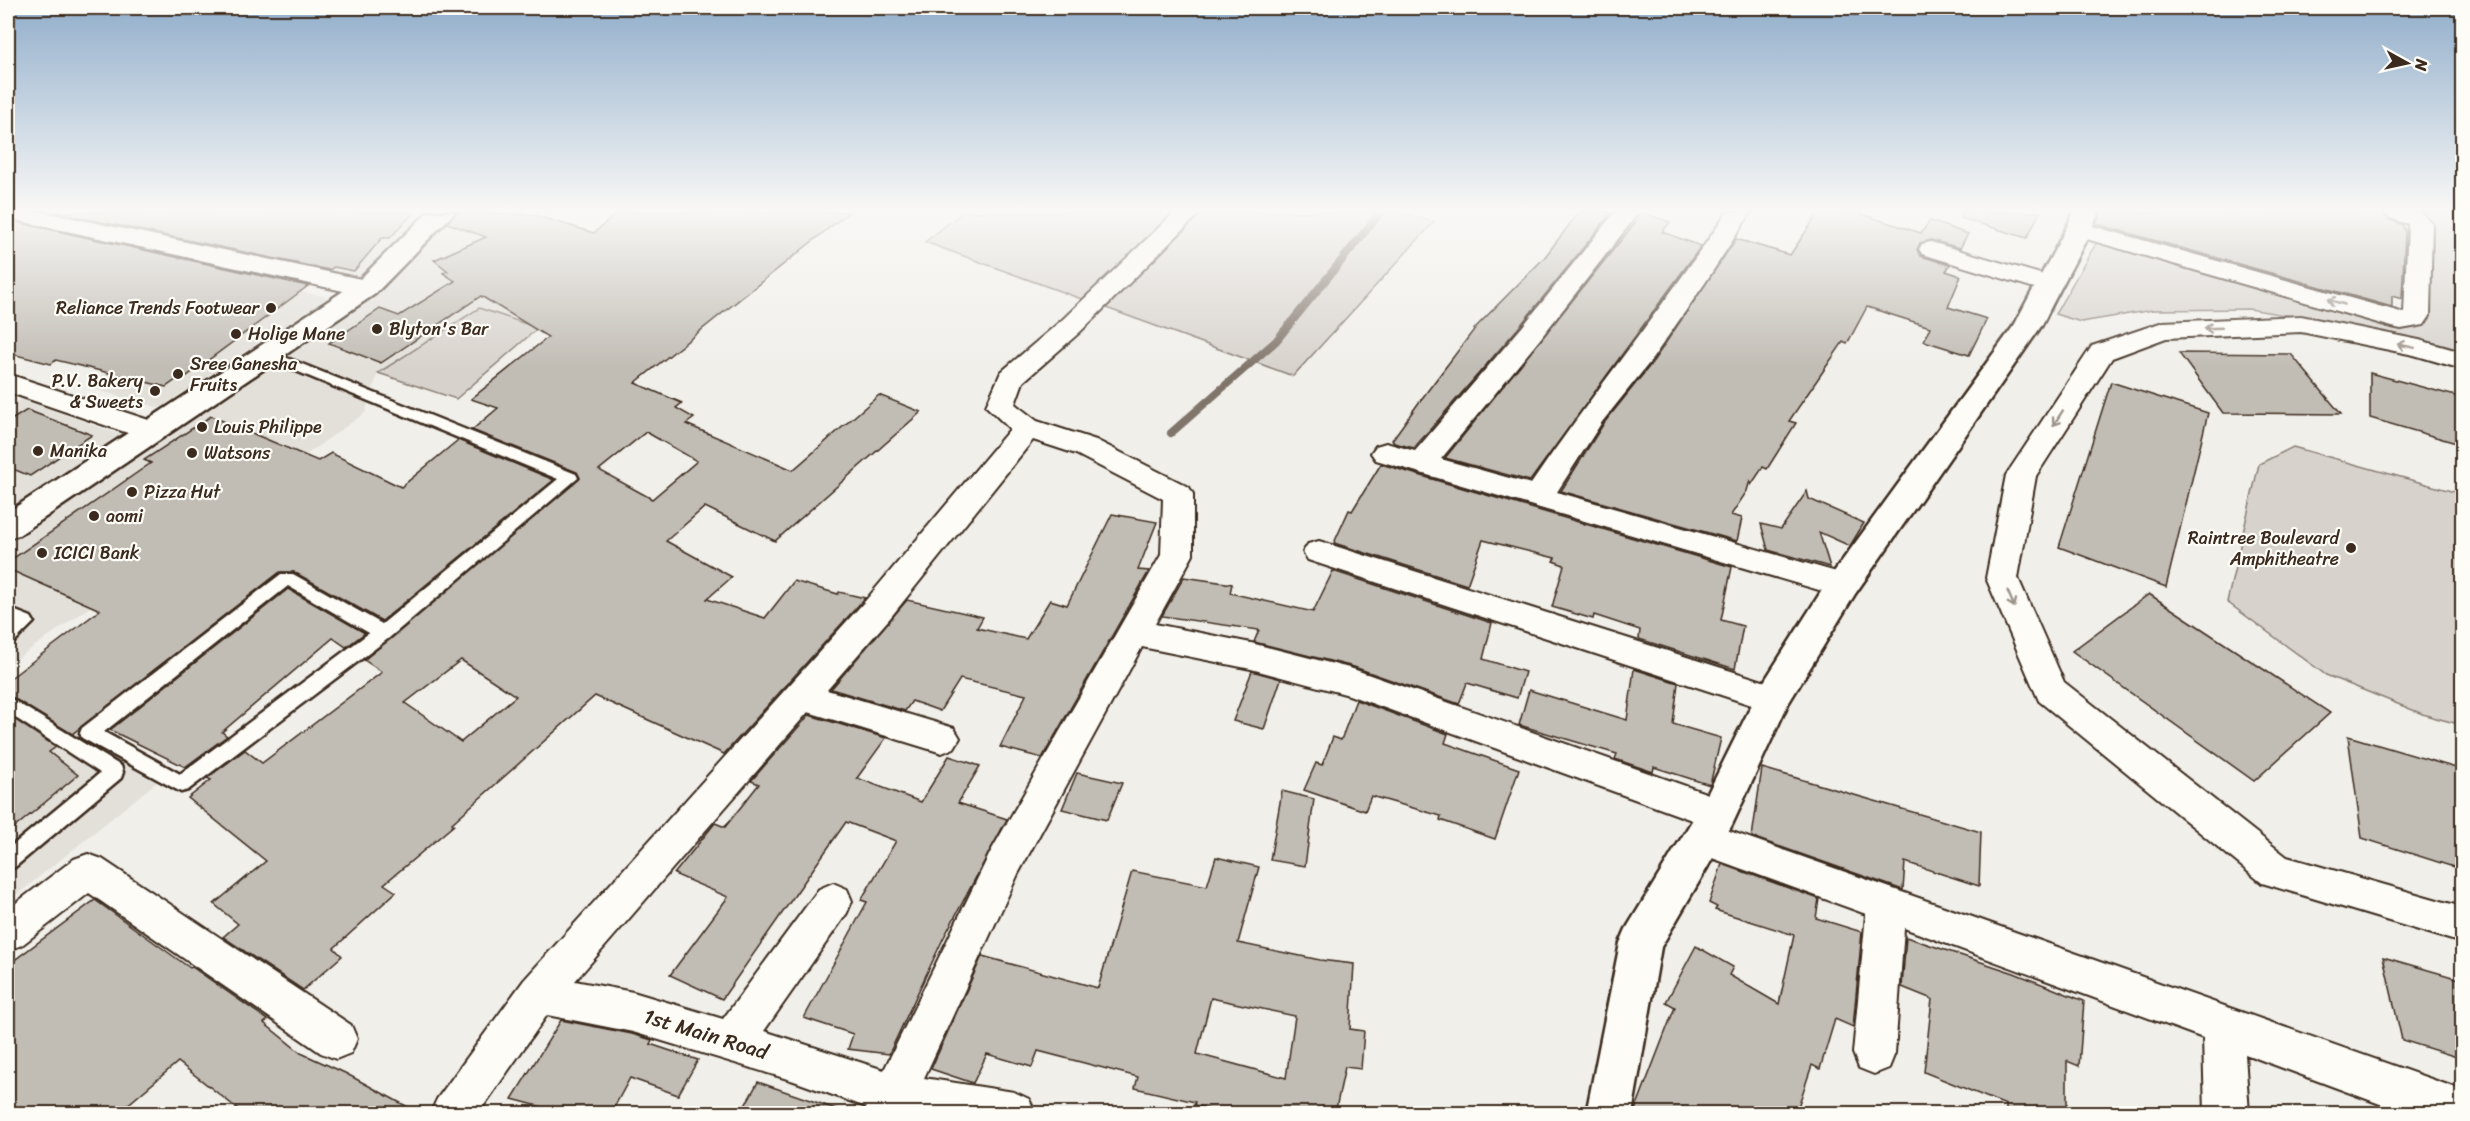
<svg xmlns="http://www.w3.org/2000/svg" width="2470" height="1121" font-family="Sriracha,sans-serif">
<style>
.built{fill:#e3e0da}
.green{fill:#d7d2cc;stroke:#897e75;stroke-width:1.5}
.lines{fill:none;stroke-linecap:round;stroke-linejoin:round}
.stream{stroke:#80746b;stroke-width:8}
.building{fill:#c1bcb4;stroke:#3b2a1e;stroke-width:1.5;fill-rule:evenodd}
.lane-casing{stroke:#3b2a1e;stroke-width:5}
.street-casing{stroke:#3b2a1e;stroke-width:4}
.secondary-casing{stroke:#3b2a1e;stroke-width:5}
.lane{fill:#fdfcf7;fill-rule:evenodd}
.street{fill:#fdfcf7;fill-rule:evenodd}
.secondary{fill:#fdfcf7;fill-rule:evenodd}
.oneway{stroke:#9c938a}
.poi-dot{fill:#3b2a1e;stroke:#fdfcf7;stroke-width:2}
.labels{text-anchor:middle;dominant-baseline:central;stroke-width:4.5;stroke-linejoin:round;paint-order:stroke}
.poi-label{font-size:18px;fill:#3b2a1e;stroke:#fdfcf7;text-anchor:start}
.near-street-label{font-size:21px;fill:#3b2a1e;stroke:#fdfcf7}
</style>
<rect width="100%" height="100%" fill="#f1efea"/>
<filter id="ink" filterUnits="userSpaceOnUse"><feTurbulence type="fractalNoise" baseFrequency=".0167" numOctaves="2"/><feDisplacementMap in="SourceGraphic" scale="12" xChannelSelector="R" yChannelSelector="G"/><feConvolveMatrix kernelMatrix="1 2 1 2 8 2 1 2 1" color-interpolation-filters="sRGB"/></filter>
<g filter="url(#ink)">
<g class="built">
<polygon points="355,212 424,213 371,269 354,280 280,261"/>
<polygon points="457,212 556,212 525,245 538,328 478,308 378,373 365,413 8,665 8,539 398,274"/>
<polygon points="235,278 328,297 160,408 87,387"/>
<polygon points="22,399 121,435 8,510 8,406"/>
<polygon points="8,695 163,777 8,902"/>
</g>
<g class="green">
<polygon points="963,212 1399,212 1434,222 1293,376 925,242"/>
<polygon points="2403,212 2462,212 2462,352 2393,333 2249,309 2153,310 2081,322 2055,314 2102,233 2422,325 2422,217"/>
<polygon points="479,308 538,328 456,399 378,373"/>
<polygon points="2293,447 2462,494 2462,725 2425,715 2326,675 2227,602 2259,464"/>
</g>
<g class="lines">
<polyline class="stream" points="1171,433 1276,341 1381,212"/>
</g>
<g class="building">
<polygon points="54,212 414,212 390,238 382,238 354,271 334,267 329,270"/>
<path d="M457 212 534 215 594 233 618 212H849L635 383 682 403 676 408 694 418 686 424 793 470 879 395 921 412 775 541 705 507 666 541 732 577 707 599 765 618 794 581 838 594 839 592 865 598 724 754 595 696 452 823 454 825 384 884 396 892 334 948 342 956 303 990 223 937 238 924 214 904 266 861 188 798 211 780 207 778 245 750 262 763 382 672 364 660 580 478 577 472 472 430 498 408 471 399 548 337 481 296 381 363 329 343 380 309 399 316 455 281 443 273 448 271 434 260 486 237 447 223ZM646 432 697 461 652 499 599 470ZM461 660 516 696 461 742 405 703Z"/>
<polygon points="1579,212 1612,212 1520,326 1414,448 1394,443 1392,440 1420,401 1476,327 1544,258"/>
<polygon points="1819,212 1855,212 1921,233 1930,221 1968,234 1960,248 1931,240 1920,243 1917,250 1921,256 1950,265 1946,271 1961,276 1948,307 1987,319 1969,355 1924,341 1930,327 1867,307 1847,344 1843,342 1789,421 1796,423 1767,469 1763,467 1751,485 1750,480 1747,491 1731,515 1742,518 1737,541 1561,491 1604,423 1652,363 1736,239 1790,255"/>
<polygon points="1962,212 2040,212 2027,238 1961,218"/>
<polygon points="2101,212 2382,212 2387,219 2403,225 2405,232 2402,299 2392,296 2392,307 2096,224"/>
<polygon points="1643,213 1670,222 1662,232 1701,246 1530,481 1445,458"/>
<polygon points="8,220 11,221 308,286 187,376 183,375 166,387 56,360 51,364 8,353"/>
<polygon points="2179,353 2291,354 2341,414 2223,413"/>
<polygon points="2370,373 2463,398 2463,445 2370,418"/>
<polygon points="2111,382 2208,413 2166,587 2059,547"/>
<polygon points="27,410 92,435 30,476 8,467 8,422"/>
<polygon points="211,416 318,461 331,453 401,487 458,440 554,480 382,621 294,572 280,572 72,734 8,695 8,680 100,610 8,569 8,562 151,463 144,460"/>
<polygon points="1381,464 1732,567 1721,620 1743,626 1735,669 1639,639 1640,630 1594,615 1593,619 1552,607 1564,565 1553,561 1555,558 1483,540 1467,585 1334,543 1349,510 1352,511"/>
<polygon points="1807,491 1809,499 1864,523 1850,546 1819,532 1830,567 1768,550 1761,524 1781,529"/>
<polygon points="1112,514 1157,522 1138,570 1149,571 1042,758 1000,747 1026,695 960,679 940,711 912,701 905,711 831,689 907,600 983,617 977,628 1026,639 1050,600 1067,605"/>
<polygon points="1333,571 1492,623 1483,659 1525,672 1517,698 1467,683 1459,704 1354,667 1254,642 1259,630 1162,616 1184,577 1232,584 1230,593 1313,612"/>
<polygon points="288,589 365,633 346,647 333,638 222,732 227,736 185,767 110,730"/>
<polygon points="2149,594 2330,713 2254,781 2072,651"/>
<polygon points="1634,669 1678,683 1673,724 1721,738 1710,785 1654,767 1653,772 1615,759 1617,754 1519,725 1529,690 1627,720"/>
<polygon points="1252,671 1281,679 1264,729 1233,721"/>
<polygon points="1356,700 1448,734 1445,743 1519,769 1495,839 1440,820 1441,816 1371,796 1365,811 1304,790 1316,763 1322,765 1333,737 1341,740"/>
<polygon points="8,715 56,747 49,752 78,775 8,833"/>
<polygon points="809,715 886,738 857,778 921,802 949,756 980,766 958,803 1007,819 943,939 889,1054 848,1049 853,1034 804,1018 867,902 861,900 896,841 846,822 722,999 670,975 728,897 674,874 715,823 725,827 759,784 751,781"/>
<polygon points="2348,736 2463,770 2463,870 2362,838"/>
<polygon points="1762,768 1981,832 1979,886 1905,862 1903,890 1752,837"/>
<polygon points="1077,773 1122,783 1107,820 1062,809"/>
<polygon points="1282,791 1314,799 1305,866 1270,860"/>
<path d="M1216 857 1259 867 1238 943 1320 960 1354 964 1350 1029 1364 1031 1361 1069 1345 1067 1335 1113H1223L1194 1105 1195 1102 1135 1088 1138 1077 1038 1051 1032 1067 987 1054 973 1083 931 1069 982 956 1098 988 1132 871 1207 886ZM1211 998 1295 1016 1286 1078 1197 1054Z"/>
<polygon points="1722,864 1819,899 1816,918 1862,932 1853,1027 1835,1019 1820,1069 1812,1065 1796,1113 1634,1113 1675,1007 1666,1002 1696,946 1733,967 1729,975 1779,1004 1794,935 1715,910 1717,907 1709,903"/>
<polygon points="95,900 190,968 192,967 268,1020 264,1023 301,1053 345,1073 419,1113 243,1113 178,1062 118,1113 8,1113 8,965"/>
<polygon points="1906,937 2014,973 2084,1001 2079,1066 2067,1061 2067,1113 2006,1113 2006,1105 1924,1072 1932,999 1902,987"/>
<polygon points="2383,957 2463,980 2463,1059 2402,1040"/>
<polygon points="561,1020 632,1034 652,1040 650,1044 698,1060 678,1095 630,1078 611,1113 565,1113 512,1099"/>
<polygon points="758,1082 836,1109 835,1113 741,1113"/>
</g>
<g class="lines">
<g class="lane-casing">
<g id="lane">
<path d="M267 350 576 474 578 478 389 638 188 790 181 792 82 738 80 733 82 728 281 574H293L382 624 558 479 262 357 260 354 262 351ZM288 586 369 633 180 774 104 732Z"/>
<polygon points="8,608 31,617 34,622 14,642 8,644 8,627 12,623 8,621"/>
<polygon points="8,697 121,766 123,772 121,778 15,867 8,870 8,849 100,773 8,713"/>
</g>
</g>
<g class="street-casing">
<g id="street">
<polygon points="8,212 44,212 366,280 375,283 379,288 375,293 366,296 11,219 8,218"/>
<path d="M1175 212H1201L1080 332 1023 382 1015 404 1037 421 1096 440 1189 487 1193 494V555L1155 624 1251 643 1353 669 1731 802 1736 813 1731 824 1721 828 2462 1090V1114H2407L2245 1054 2249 1114H2205L2203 1038 1904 928 1895 1053 1889 1068 1874 1074 1859 1068 1853 1053 1866 914 1690 850 1684 838 1690 826 1700 823 1349 695 1251 669 1142 647 1018 874 924 1078 1014 1092 1029 1099 1036 1114H863L866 1107 794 1081 633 1032 547 1015 478 1114H430L437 1099 524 980 866 600 1010 429 986 406 1001 372 1062 320ZM1033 440 1076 454 1163 499 1161 555 991 851 884 1070 764 1031 847 913 852 901 847 889 833 883 819 889 723 1019 633 992 575 981 808 712 942 753 954 748 960 738 954 728 827 690 890 618Z"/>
<path d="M1615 212H1639L1540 339 1441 459 1531 484C1594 391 1665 305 1727 212H1751L1705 283 1650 362 1602 422 1557 492 1854 577 1859 585 1854 593 1843 597 1376 460 1371 453 1376 446 1386 443 1415 451 1522 327Z"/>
<polygon points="2384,212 2420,212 2432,223 2430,316 2424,325 2401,329 2392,327 2069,234 2066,229 2069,224 2078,222 2404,313 2408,224 2388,217"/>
<polygon points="1931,242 2057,279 2061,284 2057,289 2048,292 1922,254 1919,249 1922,244"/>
<polygon points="2301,316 2419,340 2462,352 2462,369 2414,355 2301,332 2166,338 2112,358 2036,476 2018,578 2064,682 2287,857 2462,907 2462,943 2262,883 2039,701 1986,578 2006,475 2092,346 2163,322"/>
<polygon points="8,374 161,424 165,431 161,438 151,441 8,392"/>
<polygon points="1319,541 1785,688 1790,698 1785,708 1773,712 1308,560 1303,552 1308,544"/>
<polygon points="88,854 102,859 351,1025 357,1039 351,1053 336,1059 321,1053 89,893 22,945 8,950 8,909 74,859"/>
</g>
</g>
<g class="secondary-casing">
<g id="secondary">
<polygon points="428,212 455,212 375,294 19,535 8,538 8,512 357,282"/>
<path d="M2074 212H2099C2082 251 2060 287 2042 325L1855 594 1788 704 1732 825 1661 947 1632 1114H1586L1620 943 1626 929 1704 801 1760 688 1831 576 2015 324C2034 286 2056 250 2074 212Z"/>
</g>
</g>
<use href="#lane" class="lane"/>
<use href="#street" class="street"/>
<use href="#secondary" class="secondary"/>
</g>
<defs><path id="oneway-shaft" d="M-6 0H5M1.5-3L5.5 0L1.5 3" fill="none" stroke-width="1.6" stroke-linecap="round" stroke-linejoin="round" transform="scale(1.5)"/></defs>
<g class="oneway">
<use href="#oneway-shaft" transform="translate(2336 302) rotate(-164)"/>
<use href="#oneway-shaft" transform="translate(2213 328) rotate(178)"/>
<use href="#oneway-shaft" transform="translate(2406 346) rotate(-168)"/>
<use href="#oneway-shaft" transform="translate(2058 418) rotate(123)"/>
<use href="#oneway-shaft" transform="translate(2011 599) rotate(67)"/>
</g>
</g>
<linearGradient id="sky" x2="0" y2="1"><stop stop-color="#91aecb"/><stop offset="0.57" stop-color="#f9f8f6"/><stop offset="1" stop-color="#f9f8f6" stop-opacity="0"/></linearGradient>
<rect width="2470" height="369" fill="url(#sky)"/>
<g class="poi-dot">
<circle cx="271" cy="308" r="6"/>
<circle cx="377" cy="329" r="6"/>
<circle cx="236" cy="334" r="6"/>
<circle cx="178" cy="374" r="6"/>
<circle cx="155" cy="391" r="6"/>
<circle cx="202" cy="427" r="6"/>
<circle cx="38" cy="451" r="6"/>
<circle cx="192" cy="453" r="6"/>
<circle cx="132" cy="492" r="6"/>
<circle cx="94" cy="516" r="6"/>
<circle cx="2351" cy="548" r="6"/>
<circle cx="42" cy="553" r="6"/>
</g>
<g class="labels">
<g class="poi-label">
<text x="259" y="308" text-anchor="end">Reliance Trends Footwear</text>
<text x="389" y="329">Blyton's Bar</text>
<text x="248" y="334">Holige Mane</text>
<text x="190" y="364">Sree Ganesha<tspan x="190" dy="21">Fruits</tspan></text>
<text x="143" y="381" text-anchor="end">P.V. Bakery<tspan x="143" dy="21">&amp; Sweets</tspan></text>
<text x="214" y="427">Louis Philippe</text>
<text x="50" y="451">Manika</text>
<text x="204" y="453">Watsons</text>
<text x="144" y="492">Pizza Hut</text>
<text x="106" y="516">aomi</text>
<text x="2339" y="538" text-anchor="end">Raintree Boulevard<tspan x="2339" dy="21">Amphitheatre</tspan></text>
<text x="54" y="553">ICICI Bank</text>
</g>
<g class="near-street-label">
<text transform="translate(706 1034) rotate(17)">1st Main Road</text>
</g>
</g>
<rect width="2470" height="1121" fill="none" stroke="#fdfcf7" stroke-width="30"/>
<rect x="15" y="15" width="2440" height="1091" fill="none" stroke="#3b2a1e" stroke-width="2" filter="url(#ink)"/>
<g transform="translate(2407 63) rotate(98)" stroke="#fdfcf7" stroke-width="4.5" paint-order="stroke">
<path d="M0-4.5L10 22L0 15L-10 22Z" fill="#3b2a1e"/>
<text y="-9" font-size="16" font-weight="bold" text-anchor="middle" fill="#3b2a1e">N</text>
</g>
</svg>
